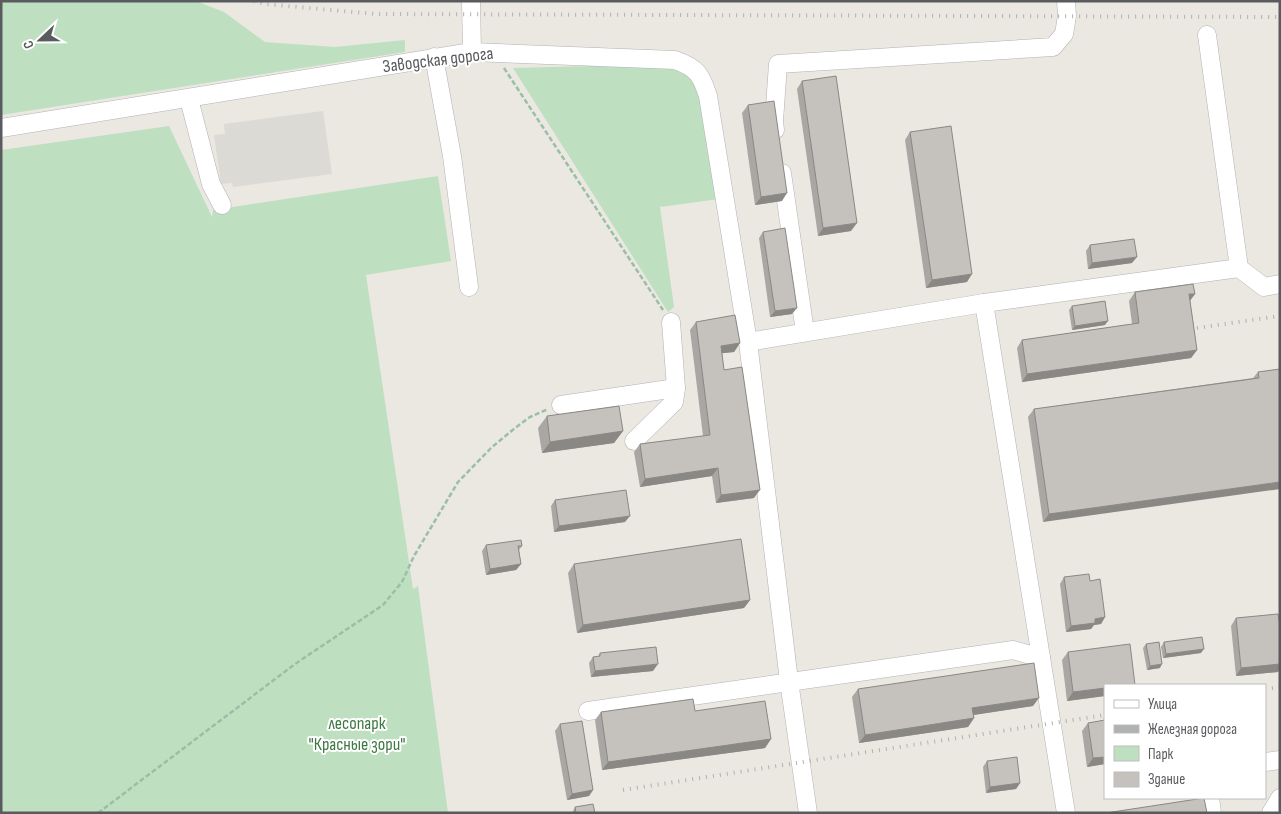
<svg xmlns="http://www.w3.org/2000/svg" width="1281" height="814" font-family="'Sofia Sans Condensed',sans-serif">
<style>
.industrial{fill:#dbdad5}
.green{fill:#bfdfc1}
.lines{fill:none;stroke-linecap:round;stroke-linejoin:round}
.minor-casing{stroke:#b1b2b6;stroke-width:19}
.path{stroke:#9abfa6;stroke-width:2.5;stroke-dasharray:5 2.5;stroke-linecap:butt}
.minor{stroke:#fff;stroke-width:18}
.rail{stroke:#b0b1b1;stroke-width:4;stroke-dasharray:1 6;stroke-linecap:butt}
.wall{fill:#a9a7a3}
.shaded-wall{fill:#8a8884}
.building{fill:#c5c2bd;stroke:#8a8884}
.labels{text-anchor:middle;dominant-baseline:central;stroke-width:4;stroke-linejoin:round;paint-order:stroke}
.street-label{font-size:18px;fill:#595b5f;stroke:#fff}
.park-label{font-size:18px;fill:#3e7944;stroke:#fff}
</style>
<rect width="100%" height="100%" fill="#eae8e0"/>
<polygon class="industrial" points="323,111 332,174 233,187 232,183 221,184 214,135 225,134 224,124"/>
<g class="green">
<polygon points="1,1 196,1 224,12 265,42 335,47 405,40 405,52 1,115"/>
<path d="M630 65C646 66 675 66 688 76 696 81 700 90 704 98L719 199 660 207 674 307 668 312 513 68Z"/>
<polygon points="169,126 212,217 213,210 438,176 451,261 366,275 413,589 418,586 448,813 1,813 1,150"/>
</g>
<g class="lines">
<g class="minor-casing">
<g id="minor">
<polyline points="471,1 472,52"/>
<polyline points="1207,35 1239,268 1264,287 1280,284"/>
<polyline points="434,57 452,156 469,287"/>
<polyline points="189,99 211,184 222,205"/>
<path d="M1 128 472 52 675 60C697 68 701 74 708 96L748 342"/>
<polyline points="775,130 774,121 778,64 1053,47 1064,34 1067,16 1066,1"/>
<polyline points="782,173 805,332"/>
<polyline points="984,303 1239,268"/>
<polyline points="561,405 676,388"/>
<polyline points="634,441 674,402 676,388 671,322"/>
<polyline points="588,711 1013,650 1041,658"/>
<polyline points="1265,762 1280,760"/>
<polyline points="1210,798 1212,813"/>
<polyline points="808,813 789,681 748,342 984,303 1066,813"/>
<polyline points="1271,813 1280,798"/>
</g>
</g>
<g class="path">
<polyline points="504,68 663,310"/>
<polyline points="98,813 295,664 383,605 402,582 414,556 458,482 491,448 515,428 530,417 548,409"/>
</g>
<use href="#minor" class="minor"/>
<g class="rail">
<polyline points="254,1 265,4 375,14 1280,17"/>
<polyline points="1197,328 1280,316"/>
<polyline points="1265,689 1280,687"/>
<polyline points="623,790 1105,715"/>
</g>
</g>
<g class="wall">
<polygon points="802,81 851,231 818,236 797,89"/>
<polygon points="748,105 782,201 755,205 742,113"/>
<polygon points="910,132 967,282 926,288 905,140"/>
<polygon points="763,232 792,314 770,317 759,238"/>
<polygon points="1090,245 1132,263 1088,269 1086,251"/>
<polygon points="1135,292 1195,294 1190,300 1197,350 1191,358 1022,382 1017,348 1022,340 1132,324 1129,301"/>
<polygon points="1072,306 1105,325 1072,330 1069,310"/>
<polygon points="696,322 740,343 734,352 722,353 724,370 754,498 716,503 712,476 640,487 634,452 640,444 703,436 690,330"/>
<polygon points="1280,369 1043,522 1028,417 1034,409 1253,378 1258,372"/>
<polygon points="547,416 623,431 614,443 542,453 538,428"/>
<polygon points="555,500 625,522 554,532 551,506"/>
<polygon points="486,545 522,546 519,550 521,564 516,570 486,575 482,551"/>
<polygon points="574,564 750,600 744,608 577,633 568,573"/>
<polygon points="1064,577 1090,581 1105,617 1101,624 1094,625 1091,629 1066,632 1060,584"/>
<polygon points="1236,618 1278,672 1236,676 1231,626"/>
<polygon points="1164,642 1201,653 1163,658 1161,647"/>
<polygon points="1146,644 1160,668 1147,670 1143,648"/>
<polygon points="1068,652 1105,685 1105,696 1067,701 1062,660"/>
<polygon points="600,653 653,671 591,677 589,663 593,657 598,657"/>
<polygon points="858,689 1033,706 973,715 974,718 968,727 859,743 852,697"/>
<polygon points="695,711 771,739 765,748 602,770 595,720 601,712"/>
<polygon points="1105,720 1105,764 1087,767 1082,731 1088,723"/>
<polygon points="560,724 593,790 589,796 567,800 555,731"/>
<polygon points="987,761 1020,783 1016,789 986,793 983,767"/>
<polygon points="575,807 595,813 573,813 573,811"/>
</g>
<g class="shaded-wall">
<polygon points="787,193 782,201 755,205 761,197"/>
<polygon points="857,223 851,231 818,236 823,228"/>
<polygon points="1137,257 1132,263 1088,269 1092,263"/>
<polygon points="972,274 967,282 926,288 932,280"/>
<polygon points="1189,294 1195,294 1189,302"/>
<polygon points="797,308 792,314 770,317 775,311"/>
<polygon points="1108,321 1105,325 1072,330 1075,326"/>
<polygon points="740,343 734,352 715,354 721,346"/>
<polygon points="1197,350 1191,358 1022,382 1027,374"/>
<polygon points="623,431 614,443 542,453 550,442"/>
<polygon points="718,468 712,476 640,487 645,479"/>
<polygon points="1280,482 1280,489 1043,522 1049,514"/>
<polygon points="760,490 754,498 716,503 721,495"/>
<polygon points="630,516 625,522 554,532 559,526"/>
<polygon points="521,564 516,570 486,575 490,569"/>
<polygon points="750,600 744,608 577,633 583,625"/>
<polygon points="1105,617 1101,624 1094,625 1091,629 1066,632 1071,626 1095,619"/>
<polygon points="1204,649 1201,653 1163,658 1166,654"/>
<polygon points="658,664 653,671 591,677 595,671"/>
<polygon points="1162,664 1160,668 1147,670 1150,666"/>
<polygon points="1280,664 1280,669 1278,672 1236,676 1241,668"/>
<polygon points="1105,688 1105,696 1067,701 1073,692"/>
<polygon points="1039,698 1033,706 967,716 972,708"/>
<polygon points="974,718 968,727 859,743 865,735"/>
<polygon points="771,739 765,748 602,770 608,762"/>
<polygon points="1105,757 1105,764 1087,767 1093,758"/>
<polygon points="1020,783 1016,789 986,793 990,787"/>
<polygon points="593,790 589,796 567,800 572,794"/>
</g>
<g class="building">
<polygon points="836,76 857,223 823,228 802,81"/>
<polygon points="774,101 787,193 761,197 748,105"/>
<polygon points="951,126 972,274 932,280 910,132"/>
<polygon points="785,228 797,308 775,311 763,232"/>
<polygon points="1134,239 1137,257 1092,263 1090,245"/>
<polygon points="1193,284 1195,294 1189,294 1197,350 1027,374 1022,340 1139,323 1135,292"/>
<polygon points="1105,301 1108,321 1075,326 1072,306"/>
<polygon points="735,315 740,343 721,346 724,370 742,367 760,490 721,495 718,468 645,479 640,444 710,435 696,322"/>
<polygon points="1280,369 1280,482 1049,514 1034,409 1259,378 1258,372"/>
<polygon points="619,406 623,431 550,442 547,416"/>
<polygon points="626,490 630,516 559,526 555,500"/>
<polygon points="741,539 750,600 583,625 574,564"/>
<polygon points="521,540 522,546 518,546 521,564 490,569 486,545"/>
<polygon points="1089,574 1090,581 1100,579 1105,617 1095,619 1095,623 1071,626 1064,577"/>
<polygon points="1278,614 1280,626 1280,664 1241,668 1236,618"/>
<polygon points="1202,637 1204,649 1166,654 1164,642"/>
<polygon points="1159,642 1162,664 1150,666 1146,644"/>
<polygon points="1130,644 1135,685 1105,685 1105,688 1073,692 1068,652"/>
<polygon points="656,647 658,664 595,671 593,657 600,656 600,653"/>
<polygon points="1034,663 1039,698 972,708 974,718 865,735 858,689"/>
<polygon points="693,699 695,711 765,701 771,739 608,762 601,712"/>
<polygon points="1105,720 1105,757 1093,758 1088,723"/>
<polygon points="582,721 593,790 572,794 560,724"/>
<polygon points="1017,757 1020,783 990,787 987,761"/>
<polygon points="1204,798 1207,813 1106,813"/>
<polygon points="593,804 595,813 576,813 575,807"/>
</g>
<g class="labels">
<g class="street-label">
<text transform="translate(438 60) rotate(-7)">Заводская дорога</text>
</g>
<g class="park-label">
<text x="357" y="723">лесопарк<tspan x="357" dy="21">"Красные зори"</tspan></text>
</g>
</g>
<rect width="1281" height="814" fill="none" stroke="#595b5f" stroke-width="5"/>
<rect x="1104" y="684" width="162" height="115" fill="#ffffff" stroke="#bdbdbf"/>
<rect x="1114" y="700" width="25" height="8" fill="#ffffff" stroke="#bdbdbf"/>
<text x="1148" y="709" font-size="15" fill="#595b5f">Улица</text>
<rect x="1114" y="725" width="25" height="8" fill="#b0b1b1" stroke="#bdbdbf"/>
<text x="1148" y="734" font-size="15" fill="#595b5f">Железная дорога</text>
<rect x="1114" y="746" width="25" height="15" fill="#bfdfc1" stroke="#bdbdbf"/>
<text x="1148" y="759" font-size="15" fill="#595b5f">Парк</text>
<rect x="1114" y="772" width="25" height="15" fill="#c5c2bd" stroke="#bdbdbf"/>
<text x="1148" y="784" font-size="15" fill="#595b5f">Здание</text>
<g transform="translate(40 40) rotate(248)" stroke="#ffffff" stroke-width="4" paint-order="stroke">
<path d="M0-4L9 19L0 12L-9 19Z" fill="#595b5f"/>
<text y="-8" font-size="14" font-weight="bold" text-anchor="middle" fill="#595b5f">С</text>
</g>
</svg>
